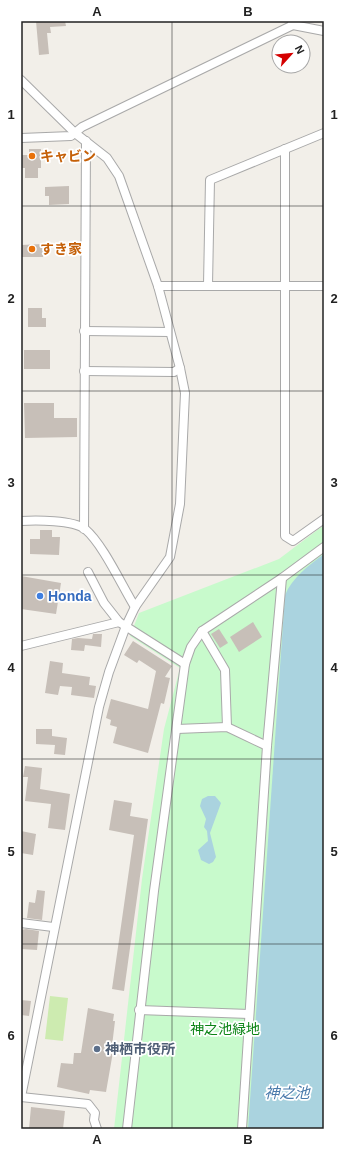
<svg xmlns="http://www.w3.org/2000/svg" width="345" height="1150" font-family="Arial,'Noto Sans JP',sans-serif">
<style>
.grass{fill:#cdebb0}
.park{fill:#c8facc}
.water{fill:#aad3df}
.building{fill:#c7bfb8}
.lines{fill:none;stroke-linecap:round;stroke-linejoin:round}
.minor-casing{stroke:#a9a9a9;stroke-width:10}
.minor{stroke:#fff;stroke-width:8}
.grid{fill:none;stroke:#222;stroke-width:1;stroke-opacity:0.55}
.food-dot{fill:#e8710a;stroke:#fff;stroke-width:1.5}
.shop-dot{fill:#3f7fe0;stroke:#fff;stroke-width:1.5}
.service-dot{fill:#5c6f8a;stroke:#fff;stroke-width:1.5}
.labels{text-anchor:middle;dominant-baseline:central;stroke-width:3.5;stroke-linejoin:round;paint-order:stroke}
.food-label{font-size:14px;font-weight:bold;fill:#c56008;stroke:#fff;text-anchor:start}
.shop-label{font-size:14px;font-weight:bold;fill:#366cbe;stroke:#fff;text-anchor:start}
.park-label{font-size:14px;fill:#0c8416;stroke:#fff}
.service-label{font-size:14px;font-weight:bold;fill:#4e5e75;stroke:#fff;text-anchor:start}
.water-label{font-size:15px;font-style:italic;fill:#4a7aab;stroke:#fff}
.neatline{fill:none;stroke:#222;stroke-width:1.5}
.grid-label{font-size:13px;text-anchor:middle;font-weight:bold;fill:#222}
</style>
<rect width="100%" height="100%" fill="#f2efe9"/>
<polygon class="grass" points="50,996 68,998 63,1041 45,1039"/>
<polygon class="park" points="324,525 324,1129 114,1129 142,879 164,729 180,668 130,636 139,613 279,559"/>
<g class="water">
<path d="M324 554V1129H248L285 595C292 578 309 565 324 554Z"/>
<polygon points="208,796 215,796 221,803 210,833 216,857 213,862 209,864 201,860 198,850 208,841 207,831 204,827 206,819 200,806 202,799"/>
</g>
<g class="building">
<polygon points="36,21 65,21 66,26 50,27 51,33 47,33 49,54 39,55"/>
<polygon points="29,149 41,149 41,168 38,168 38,178 25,178 25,168 22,168 22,155 29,155"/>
<polygon points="69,186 69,204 49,205 49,196 45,196 45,187"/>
<polygon points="43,244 43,257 21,257 21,245"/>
<polygon points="28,308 42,308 42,318 46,318 46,327 28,327"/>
<rect x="24" y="350" width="26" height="19"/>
<polygon points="24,403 54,403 54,418 77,418 77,437 25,438"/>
<polygon points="40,530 52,530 52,537 60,537 59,555 30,554 30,539 40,539"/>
<polygon points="21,576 61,583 56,614 21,609"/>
<polygon points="253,622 262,637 239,652 230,637"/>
<polygon points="219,629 228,643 220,648 211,634"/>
<polygon points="93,634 102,634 101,647 85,645 84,651 71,650 72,639 78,638 92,639"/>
<polygon points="133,641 172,666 165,677 170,678 164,704 161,703 148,753 113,743 117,727 110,725 111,720 106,718 111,699 148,709 156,671 139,660 137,663 124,655"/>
<polygon points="50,661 63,663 62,673 90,677 89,685 96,686 94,698 71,695 72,687 60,686 58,695 45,693"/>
<polygon points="36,729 52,729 52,736 67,738 65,755 54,754 55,745 36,744"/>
<polygon points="25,766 42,768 40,789 70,794 65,830 48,828 51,804 25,801 28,777 23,777"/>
<polygon points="114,800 132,803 130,816 148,819 124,991 112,989 134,835 109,830"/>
<polygon points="21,831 36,834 33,855 21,853"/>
<polygon points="37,890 45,891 42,920 27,918 29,902 35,903"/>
<polygon points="26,929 39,931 37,950 21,949 21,930"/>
<polygon points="21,1000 31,1001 29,1016 21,1015"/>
<polygon points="88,1008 114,1014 113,1021 115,1021 112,1046 114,1046 106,1092 90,1090 89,1094 57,1087 61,1063 73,1064 74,1053 81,1053"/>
<polygon points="31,1107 65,1111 63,1129 29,1129"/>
</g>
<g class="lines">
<g class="minor-casing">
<g id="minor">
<polyline points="292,21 293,25 324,31"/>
<polyline points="21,80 75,133 107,158 119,176 158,286 180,368 185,393 180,504 170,557 135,607 126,626 109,672 99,707 21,1097"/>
<polyline points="21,138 71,136 82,127 293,25"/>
<polyline points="285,149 285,536 293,541 324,519"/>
<polyline points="208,285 210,180 324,133"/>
<polyline points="158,286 324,286"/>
<polyline points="84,331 170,332"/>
<polyline points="84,371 174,372 180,368"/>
<path d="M21 521C36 520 73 520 85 529 103 544 122 586 135 607"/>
<polyline points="84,529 86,141"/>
<polyline points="88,572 104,603 119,622"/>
<polyline points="202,631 225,670 227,727"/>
<polyline points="21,646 119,622 185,664"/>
<polyline points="177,729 227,727 267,746"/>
<polyline points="21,923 53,927"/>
<polyline points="139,1010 249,1014"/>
<polyline points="21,1097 88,1104 95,1113 94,1120 97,1129"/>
<polyline points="127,1129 154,891 185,664 191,647 202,631 282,578 324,547"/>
<polyline points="242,1129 267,746 282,578"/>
</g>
</g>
<use href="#minor" class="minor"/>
</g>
<path class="grid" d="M172 21V1129M21 206H324M21 391H324M21 575H324M21 759H324M21 944H324"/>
<g class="food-dot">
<circle cx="32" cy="156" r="4"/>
<circle cx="32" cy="249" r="4"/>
</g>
<circle class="shop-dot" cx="40" cy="596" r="4"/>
<circle class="service-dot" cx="97" cy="1049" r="4"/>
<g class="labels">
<g class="food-label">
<text x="40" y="156">キャビン</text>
<text x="40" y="249">すき家</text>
</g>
<g class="shop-label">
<text x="48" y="596">Honda</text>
</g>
<g class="park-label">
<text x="225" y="1029">神之池緑地</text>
</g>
<g class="service-label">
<text x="105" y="1049">神栖市役所</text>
</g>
<g class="water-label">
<text x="287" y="1092">神之池</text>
</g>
</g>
<rect width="345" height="1150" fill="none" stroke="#ffffff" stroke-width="44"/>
<g transform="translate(291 54) rotate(63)"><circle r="19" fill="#ffffff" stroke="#a7a7a7"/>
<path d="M0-3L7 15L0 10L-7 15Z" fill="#d40000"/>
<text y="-6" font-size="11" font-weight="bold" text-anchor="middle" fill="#222222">N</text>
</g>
<rect x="22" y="22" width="301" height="1106" class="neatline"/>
<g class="grid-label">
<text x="97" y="16">A</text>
<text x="248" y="16">B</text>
<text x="11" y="119">1</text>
<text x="334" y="119">1</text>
<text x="11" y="303">2</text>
<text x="334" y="303">2</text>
<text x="11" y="487">3</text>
<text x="334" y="487">3</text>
<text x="11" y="672">4</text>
<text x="334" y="672">4</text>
<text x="11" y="856">5</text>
<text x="334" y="856">5</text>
<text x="11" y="1040">6</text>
<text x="334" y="1040">6</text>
<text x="97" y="1144">A</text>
<text x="248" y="1144">B</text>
</g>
</svg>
